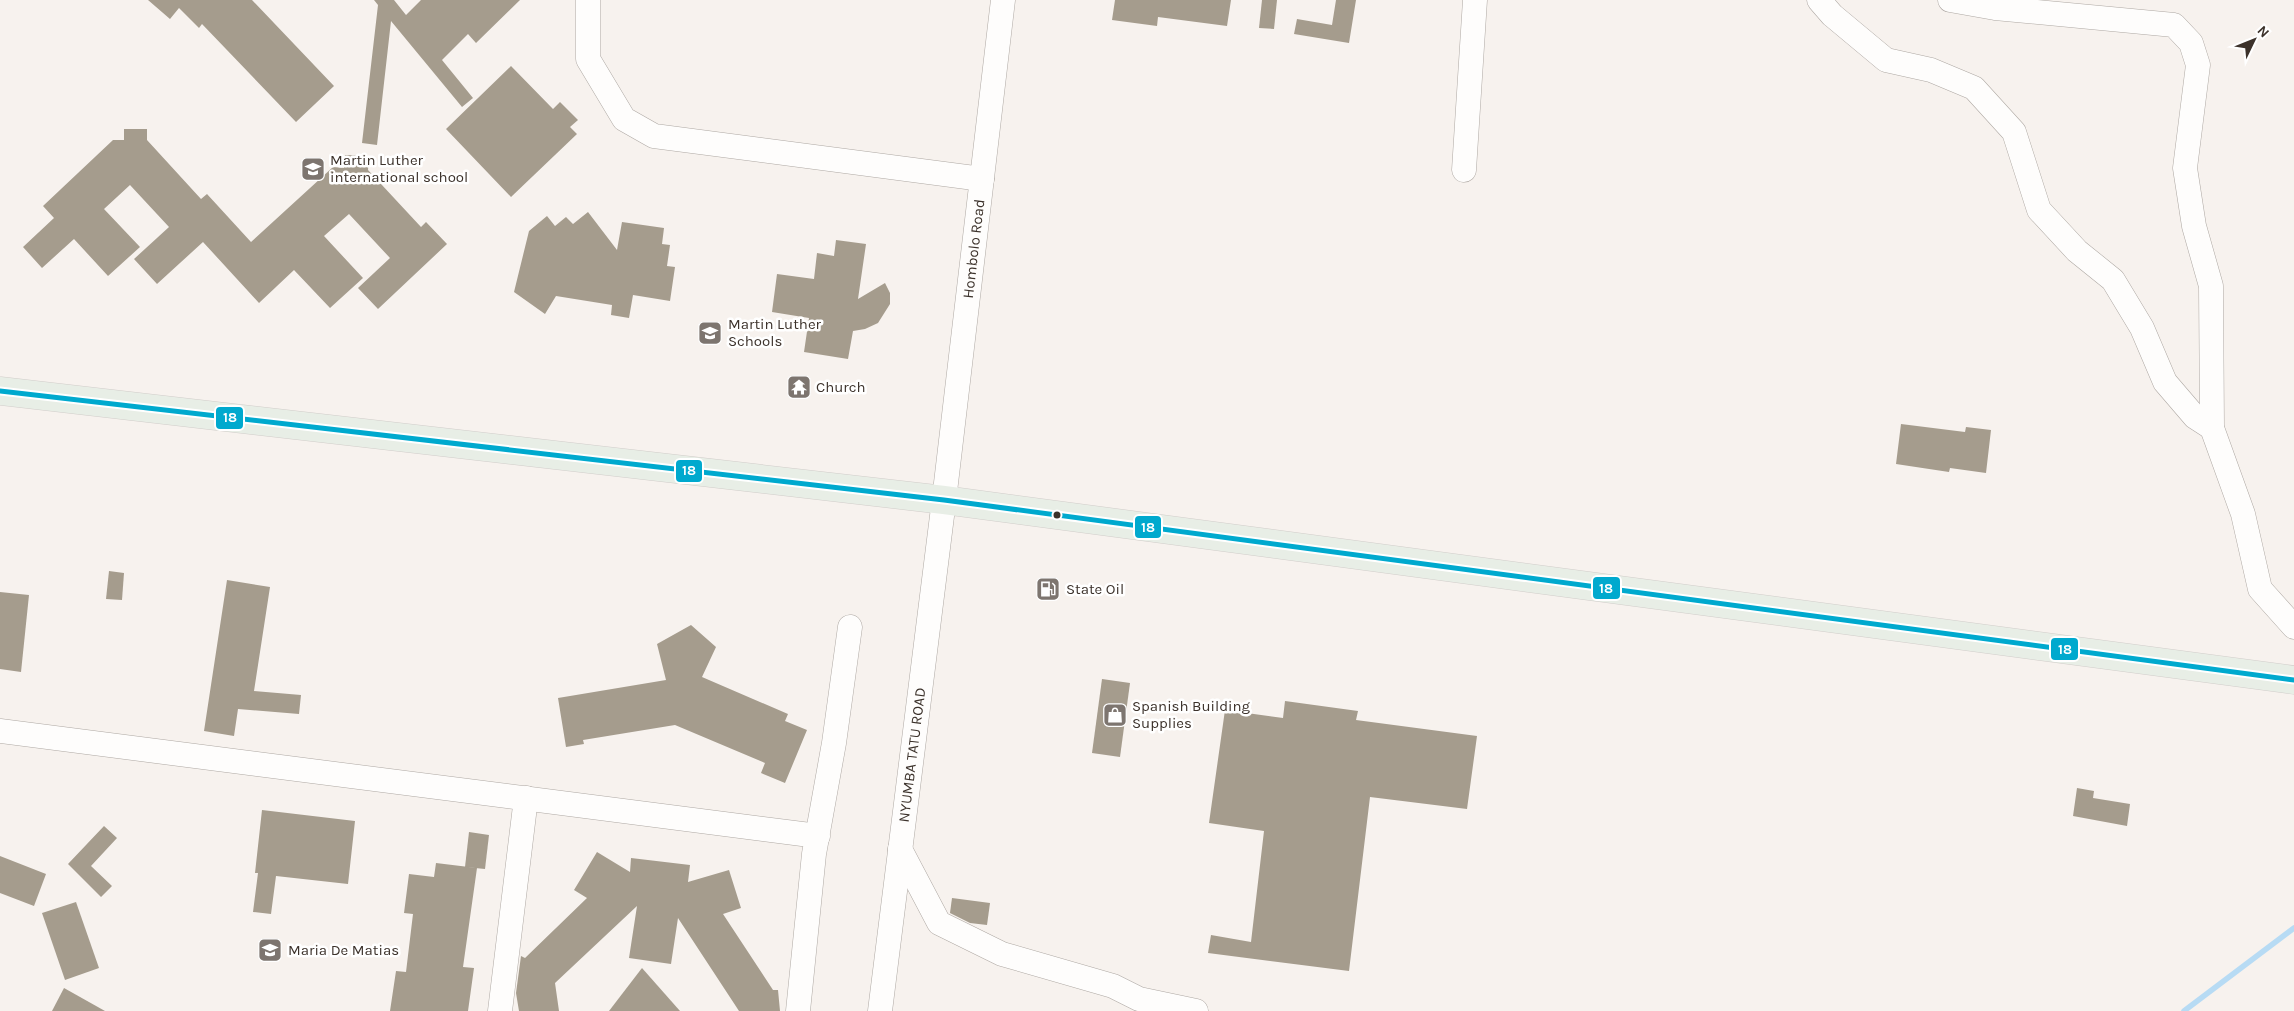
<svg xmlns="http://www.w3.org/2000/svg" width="2294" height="1011" font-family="Karla,sans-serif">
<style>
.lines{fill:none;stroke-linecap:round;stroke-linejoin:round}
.stream{stroke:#b7dbf4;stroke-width:5.5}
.building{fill:#a59c8d}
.minor-casing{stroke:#aea8a3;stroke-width:25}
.highway-casing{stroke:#d1cdca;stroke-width:29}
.minor{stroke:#fefdfc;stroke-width:24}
.highway{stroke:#e8eee6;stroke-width:28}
.bus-1-casing{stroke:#fff;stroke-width:9}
.bus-1{stroke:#00a9ce;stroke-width:5}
.bus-dot{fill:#3c322b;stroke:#fff;stroke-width:2}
.labels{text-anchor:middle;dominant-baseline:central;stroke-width:5;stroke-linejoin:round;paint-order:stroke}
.poi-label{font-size:15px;fill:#3c322b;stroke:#fff;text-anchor:start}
.street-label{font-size:15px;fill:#3c322b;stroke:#fff}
.line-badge{stroke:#fff;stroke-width:2}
.badge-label{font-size:14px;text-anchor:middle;font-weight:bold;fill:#fff}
</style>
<rect width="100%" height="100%" fill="#f7f2ee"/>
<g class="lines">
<polyline class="stream" points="2184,1011 2294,928"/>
</g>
<g class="building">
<polygon points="148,0 252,0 334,86 296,122 202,24 199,28 179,8 170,19"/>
<polygon points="374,0 394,0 406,15 421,0 520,0 476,43 468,34 442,60 473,98 462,107 391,21 377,145 362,143 378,5"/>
<polygon points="1115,0 1231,0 1227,26 1158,17 1157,26 1112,20"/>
<polygon points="1262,0 1277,0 1274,29 1259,28"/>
<polygon points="1336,0 1356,0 1349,43 1294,34 1297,19 1332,25"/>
<polygon points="511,66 553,109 560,102 578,120 570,127 577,134 511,197 446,129"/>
<polygon points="124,129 147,129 147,140 201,199 207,194 251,242 333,167 344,168 345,155 369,156 368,170 421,227 426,222 447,244 378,309 358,288 390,258 349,214 324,236 363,278 330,308 294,270 259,303 203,242 157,284 134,259 169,227 130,185 104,209 140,247 108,276 74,239 42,268 23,247 54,218 43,206 113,140 124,140"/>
<polygon points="588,212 617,250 622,222 664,228 662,244 670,245 667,266 675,267 670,301 633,295 629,318 611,315 612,305 556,296 545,314 514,292 529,231 547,216 555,226 566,217 573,224"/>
<polygon points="836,240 866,244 858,299 885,283 890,293 890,304 878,323 865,329 853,331 848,359 804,352 809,318 772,312 777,274 814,279 817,253 834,256"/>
<polygon points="1901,424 1965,432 1966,427 1991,430 1986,473 1950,468 1949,472 1896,464"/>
<polygon points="109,571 124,573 122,600 106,599"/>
<polygon points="227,580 270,587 254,691 301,695 299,714 238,709 234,736 204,731"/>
<polygon points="0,592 29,595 21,672 0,669"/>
<polygon points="691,625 716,647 702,677 788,714 785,721 807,730 785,783 761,773 765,763 675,725 583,740 584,744 566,747 558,698 666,680 657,644"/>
<polygon points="1102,679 1130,683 1120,757 1092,753"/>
<polygon points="1285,701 1358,711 1356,720 1477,736 1467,809 1370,797 1349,971 1208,953 1211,935 1251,942 1264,831 1209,823 1225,710 1283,718"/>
<polygon points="2077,788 2094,791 2093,798 2130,804 2127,826 2073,816"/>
<polygon points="262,810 355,821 348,884 276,876 271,914 253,912 258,873 255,873"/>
<polygon points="104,826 117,838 91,866 112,886 101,897 68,864"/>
<polygon points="469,832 489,835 485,869 465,867"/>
<polygon points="597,852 630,872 631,858 690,865 688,882 729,870 741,908 723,914 773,990 778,990 780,1011 739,1011 678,918 671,964 629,958 637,906 555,983 559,1011 519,1011 516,993 521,956 525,958 587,898 574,890"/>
<polygon points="0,856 46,874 34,906 0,893"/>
<polygon points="436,863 477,868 463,967 474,968 468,1011 390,1011 396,971 406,972 413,914 404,913 409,874 434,877"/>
<polygon points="952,898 990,903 987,925 970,923 950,913"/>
<polygon points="76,902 99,968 65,980 42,913"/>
<polygon points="642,968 680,1011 609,1011"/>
<polygon points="64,988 105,1011 52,1011"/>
</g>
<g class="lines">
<g class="minor-casing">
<g id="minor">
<polyline points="588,0 588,59 624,119 654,136 982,179"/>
<polyline points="1819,0 1832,15 1886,60 1931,70 1974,88 2014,132 2039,210 2077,251 2113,280 2142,328 2165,382 2195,417 2212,428"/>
<polyline points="1950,0 1995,8 2174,25 2191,43 2198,65 2185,168 2194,226 2211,286 2212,428 2243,514 2260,589 2294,627"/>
<polyline points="1464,170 1475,0"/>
<polyline points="0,731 818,836"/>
<polyline points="900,849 939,923 1002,954 1113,986 1139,999 1196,1011"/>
<polyline points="500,1011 526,798"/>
<polyline points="798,1011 814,854 834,743 850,627"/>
<path id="s1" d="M880 1011 944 500 1003 0"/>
</g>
</g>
<g class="highway-casing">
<polyline id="highway" points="0,391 944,500 2294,680"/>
</g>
<use href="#minor" class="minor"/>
<use href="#highway" class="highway"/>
<g class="bus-1-casing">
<polyline id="bus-1" points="0,391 944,500 2294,680"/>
</g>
<use href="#bus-1" class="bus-1"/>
</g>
<defs>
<g id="school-square" transform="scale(1.25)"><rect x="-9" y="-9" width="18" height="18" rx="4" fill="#7d756f" stroke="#fff"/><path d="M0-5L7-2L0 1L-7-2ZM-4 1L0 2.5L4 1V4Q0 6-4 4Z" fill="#fff"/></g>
<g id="temple-square" transform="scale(1.25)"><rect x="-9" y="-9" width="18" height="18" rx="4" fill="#7d756f" stroke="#fff"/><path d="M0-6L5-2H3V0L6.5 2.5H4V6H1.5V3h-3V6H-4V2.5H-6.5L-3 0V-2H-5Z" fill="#fff"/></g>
<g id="fuel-square" transform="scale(1.25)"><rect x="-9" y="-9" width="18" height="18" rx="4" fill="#7d756f" stroke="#fff"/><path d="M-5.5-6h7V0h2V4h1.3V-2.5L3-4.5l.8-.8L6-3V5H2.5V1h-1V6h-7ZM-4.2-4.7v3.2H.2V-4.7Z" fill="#fff"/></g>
<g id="shop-square" transform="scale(1.25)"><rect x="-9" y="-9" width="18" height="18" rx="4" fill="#7d756f" stroke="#fff"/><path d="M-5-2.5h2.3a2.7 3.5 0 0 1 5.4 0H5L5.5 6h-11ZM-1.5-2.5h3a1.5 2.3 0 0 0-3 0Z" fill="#fff"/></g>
</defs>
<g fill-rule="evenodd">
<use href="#school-square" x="313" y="169"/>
<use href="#school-square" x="710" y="333"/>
<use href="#temple-square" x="799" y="387"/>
<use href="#fuel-square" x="1048" y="589"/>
<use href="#shop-square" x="1115" y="715"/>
<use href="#school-square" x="270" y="950"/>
</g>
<circle class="bus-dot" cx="1057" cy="515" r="4.5"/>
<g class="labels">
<g class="poi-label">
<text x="330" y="160">Martin Luther<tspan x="330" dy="17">international school</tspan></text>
<text x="728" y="324">Martin Luther<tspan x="728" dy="17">Schools</tspan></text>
<text x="816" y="387">Church</text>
<text x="1066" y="589">State Oil</text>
<text x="1132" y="706">Spanish Building<tspan x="1132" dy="17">Supplies</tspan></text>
<text x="288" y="950">Maria De Matias</text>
</g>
<g class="street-label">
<text stroke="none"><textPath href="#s1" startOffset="768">Hombolo Road</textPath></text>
<text stroke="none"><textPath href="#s1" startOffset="258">NYUMBA TATU ROAD</textPath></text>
</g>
</g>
<g class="line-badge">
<rect x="215" y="406" width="29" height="24" rx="5" fill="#00a9ce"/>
<rect x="675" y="459" width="28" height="24" rx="5" fill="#00a9ce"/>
<rect x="1134" y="515" width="28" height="24" rx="5" fill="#00a9ce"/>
<rect x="1592" y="576" width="29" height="24" rx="5" fill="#00a9ce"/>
<rect x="2050" y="637" width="29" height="24" rx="5" fill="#00a9ce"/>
</g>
<g class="badge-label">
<text x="230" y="422">18</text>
<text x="689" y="475">18</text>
<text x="1148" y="532">18</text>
<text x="1606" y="593">18</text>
<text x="2065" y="654">18</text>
</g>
<g transform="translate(2254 40) rotate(47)" stroke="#ffffff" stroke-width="4" paint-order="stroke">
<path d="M0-4L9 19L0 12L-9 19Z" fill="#3c322b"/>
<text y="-8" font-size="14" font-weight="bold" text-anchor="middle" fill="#3c322b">N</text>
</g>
</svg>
